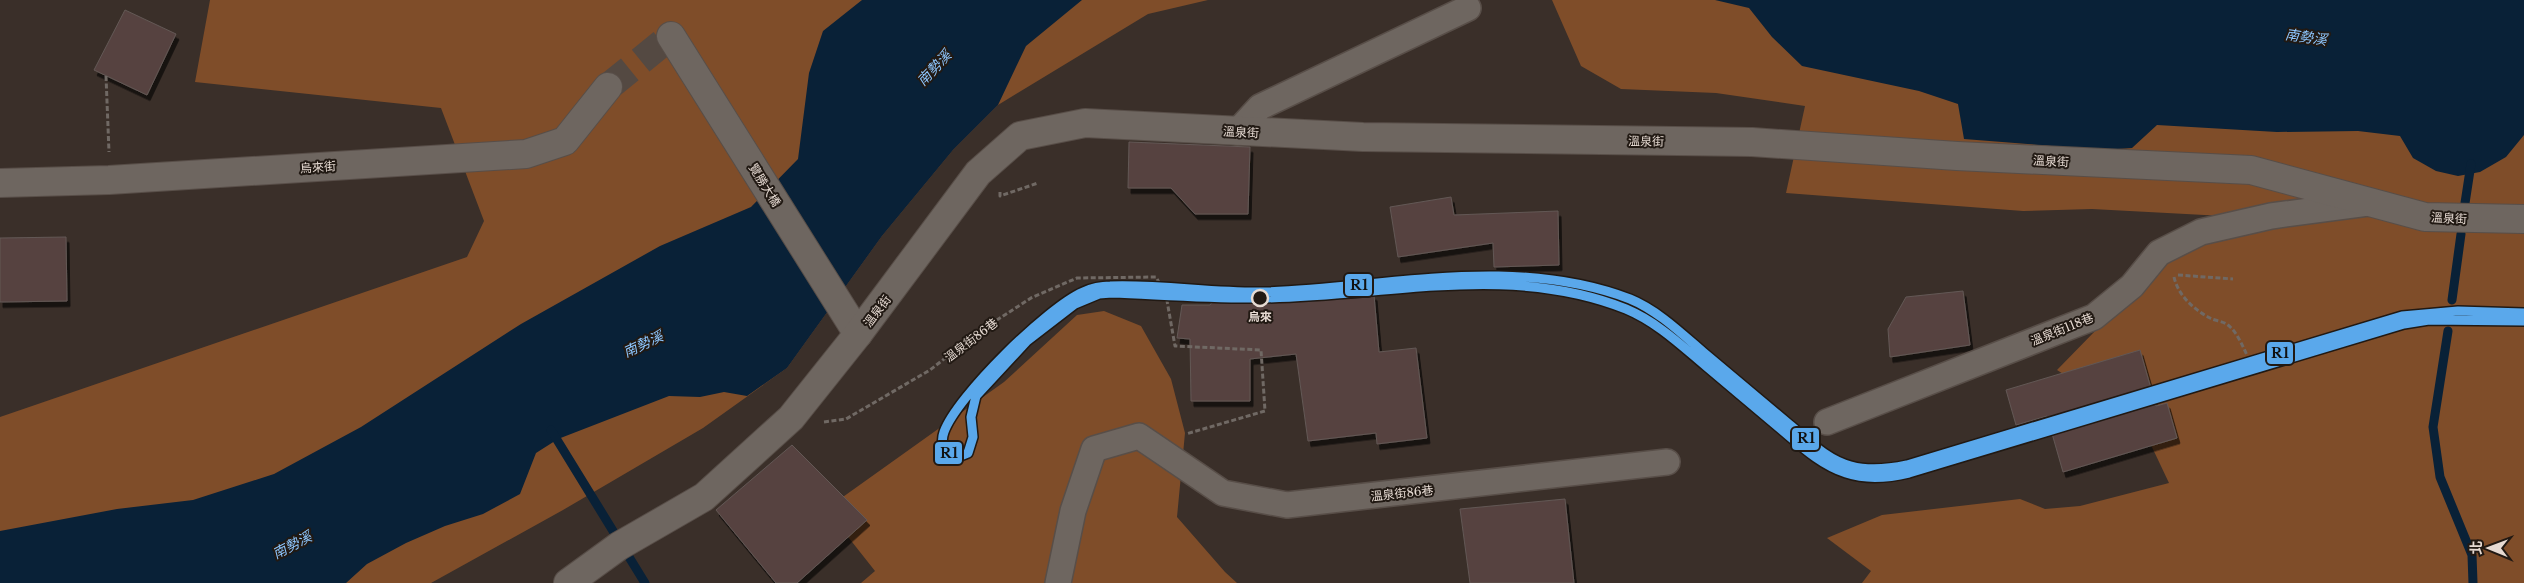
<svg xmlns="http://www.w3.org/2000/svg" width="2524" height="583" font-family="'Libre Baskerville','Noto Sans TC',serif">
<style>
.forest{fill:#7f4d29}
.water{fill:#092137}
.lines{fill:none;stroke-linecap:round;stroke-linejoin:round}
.stream{stroke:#092137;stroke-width:9}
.building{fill:#564341;stroke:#635855;filter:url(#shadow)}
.secondary-tunnel{stroke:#544942;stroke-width:28;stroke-dasharray:28 14;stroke-linecap:butt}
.street-casing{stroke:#584e48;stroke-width:28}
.secondary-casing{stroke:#584e48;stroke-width:30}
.path{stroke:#706964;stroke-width:3;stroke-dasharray:5 2.5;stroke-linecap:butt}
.street{stroke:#6e6660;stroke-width:25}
.secondary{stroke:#6e6660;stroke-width:28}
.rail-1-casing{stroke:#211913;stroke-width:12}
.rail-1{stroke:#5aa8eb;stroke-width:9}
.stop-dot{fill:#211913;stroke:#e6dad2;stroke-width:2.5}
.labels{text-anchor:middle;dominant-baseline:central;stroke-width:4;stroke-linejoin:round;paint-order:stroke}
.street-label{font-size:12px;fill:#e6dad2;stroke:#211913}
.stop-label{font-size:12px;font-weight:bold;fill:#e6dad2;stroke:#211913}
.water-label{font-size:14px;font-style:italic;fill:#8ec7ff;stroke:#211913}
.line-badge{stroke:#211913;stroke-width:2}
.pale-badge-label{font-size:14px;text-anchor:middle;font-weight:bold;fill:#111}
</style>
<defs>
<filter id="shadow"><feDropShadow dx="3" dy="5.5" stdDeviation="0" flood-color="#0009"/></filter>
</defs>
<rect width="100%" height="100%" fill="#3a2f29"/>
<g class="forest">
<polygon points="210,0 1208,0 1148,14 998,105 953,150 882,236 787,368 703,428 563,510 431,583 0,583 0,417 467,257 484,221 441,108 195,82"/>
<polygon points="1552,0 2524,0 2524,583 1862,583 1871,571 1827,538 1882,515 2020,499 2045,509 2080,506 2169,483 2151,445 2102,399 2057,370 2137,288 2176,256 2242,217 2092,209 2023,211 1786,193 1805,106 1716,93 1621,89 1581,66"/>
<polygon points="1104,311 1141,326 1171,379 1185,433 1177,517 1225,572 1237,583 861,583 875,571 826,509 1004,382 1077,315"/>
</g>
<g class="water">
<polygon points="862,0 1082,0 1026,46 998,105 953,150 882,236 787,368 747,396 724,392 700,397 669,396 558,439 536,453 520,494 483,514 445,526 406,543 367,564 346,583 0,583 0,531 117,509 193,500 274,474 361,427 521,324 660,246 751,207 798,159 809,73 823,31"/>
<polygon points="1715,0 2524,0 2524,135 2506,157 2480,172 2458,176 2436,171 2413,158 2400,136 2358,131 2277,132 2157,125 2132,148 2103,150 1964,139 1958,104 1919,91 1802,66 1772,37 1749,8"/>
</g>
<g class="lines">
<g class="stream">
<polyline points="2465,203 2471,164"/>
<polyline points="2452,300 2461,234"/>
<polyline points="2448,331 2433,427 2440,477 2472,555 2473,583"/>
<polyline points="551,430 645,583"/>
</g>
</g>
<g class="building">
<polygon points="125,10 176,34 147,95 94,70"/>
<polygon points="1129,142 1250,147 1248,214 1195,214 1171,188 1128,188"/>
<polygon points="1451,197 1454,215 1558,211 1559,265 1494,267 1493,243 1398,257 1390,207"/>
<polygon points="66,237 67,301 0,302 0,238"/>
<polygon points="1963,291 1970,345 1890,357 1888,329 1906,297"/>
<polygon points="1374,295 1379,352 1416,348 1427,438 1377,444 1376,433 1308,441 1296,354 1250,359 1250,401 1191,401 1190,339 1177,338 1182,305 1210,305 1213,301 1265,302"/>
<polygon points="2140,350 2156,406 2167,403 2177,438 2063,472 2047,416 2016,425 2006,390"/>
<polygon points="792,445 867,520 797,583 776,583 716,510"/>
<polygon points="1565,499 1574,583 1470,583 1460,509"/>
</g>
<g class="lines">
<polyline class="secondary-tunnel" points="608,87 671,36"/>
<g class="street-casing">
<g id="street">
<polyline points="1237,132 1260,107 1468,8"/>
<polyline points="1827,422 2094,317 2132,286 2159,253 2201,232 2271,216 2368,203"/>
<polyline points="1058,583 1073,511 1094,449 1139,436 1223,493 1287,505 1667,462"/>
</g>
</g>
<g class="secondary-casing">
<g id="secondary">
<polyline points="671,36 858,334"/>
<polyline points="0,183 109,180 526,154 565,141 608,87"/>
<polyline points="568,583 619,546 704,497 791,418 858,334 978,173 1020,136 1085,123 1363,137 1752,142 1957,156 2251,170 2425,217 2524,219"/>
</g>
</g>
<g class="path">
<polyline points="106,76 109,152"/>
<polyline points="1000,192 1000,196 1038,183"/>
<polyline points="2178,275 2233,279"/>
<path d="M2174 277C2178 295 2193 309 2210 318 2215 321 2223 321 2228 325 2237 332 2242 345 2247 355"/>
<polyline points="824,422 846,419 930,370 980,331 1031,298 1077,278 1156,277 1166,295 1175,346 1261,350 1265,411 1186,434"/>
</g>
<use href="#street" class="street"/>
<use href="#secondary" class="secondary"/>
<g class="rail-1-casing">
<path id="rail-1" d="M2524 313 2458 311 2402 316 1907 465C1888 469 1869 471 1851 466 1827 460 1808 440 1790 425 1761 401 1732 376 1703 352 1681 333 1657 310 1630 299 1512 254 1385 288 1264 292 1213 293 1161 284 1110 286 1101 286 1092 288 1083 292 1048 307 957 396 944 432 938 449 951 462 968 453L973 437 971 417 976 396 1027 341 1075 304 1099 294 1112 293C1162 295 1213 299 1263 298 1384 297 1509 262 1626 309 1657 322 1681 345 1706 366 1731 387 1757 409 1782 430 1801 446 1821 465 1846 473 1867 480 1888 478 1909 473L2404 324 2429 320 2524 321"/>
</g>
<use href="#rail-1" class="rail-1"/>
</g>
<circle class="stop-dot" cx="1260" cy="298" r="8"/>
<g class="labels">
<g class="street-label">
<text transform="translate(1241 132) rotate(3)">溫泉街</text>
<text transform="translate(1646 141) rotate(1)">溫泉街</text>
<text transform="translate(2051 161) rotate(3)">溫泉街</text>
<text transform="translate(318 167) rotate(-4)">烏來街</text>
<text transform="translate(765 185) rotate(58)">覽勝大橋</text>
<text transform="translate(2449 218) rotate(3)">溫泉街</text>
<text transform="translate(877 311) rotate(-53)">溫泉街</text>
<text transform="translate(2062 329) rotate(-22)">溫泉街118巷</text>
<text transform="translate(971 340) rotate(-37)">溫泉街86巷</text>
<text transform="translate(1402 493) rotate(-6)">溫泉街86巷</text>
</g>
<g class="stop-label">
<text x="1260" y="316">烏來</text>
</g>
<g class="water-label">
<text transform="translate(2306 37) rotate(8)">南勢溪</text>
<text transform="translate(934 68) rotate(-47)">南勢溪</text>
<text transform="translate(643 344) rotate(-25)">南勢溪</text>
<text transform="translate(292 545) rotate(-28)">南勢溪</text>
</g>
</g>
<g class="line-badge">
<rect x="1344" y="273" width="29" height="24" rx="5" fill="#5aa8eb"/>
<rect x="2266" y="341" width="28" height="24" rx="5" fill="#5aa8eb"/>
<rect x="1791" y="427" width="29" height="24" rx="5" fill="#5aa8eb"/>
<rect x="934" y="441" width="29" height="24" rx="5" fill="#5aa8eb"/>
</g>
<g class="pale-badge-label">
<text x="1359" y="290">R1</text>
<text x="2280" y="358">R1</text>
<text x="1806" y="443">R1</text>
<text x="949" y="458">R1</text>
</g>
<g transform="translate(2489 548) rotate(271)" stroke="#211913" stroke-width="4" paint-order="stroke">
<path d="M0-4L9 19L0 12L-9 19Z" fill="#e6dad2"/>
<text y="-8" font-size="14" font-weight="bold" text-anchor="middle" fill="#e6dad2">北</text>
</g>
</svg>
